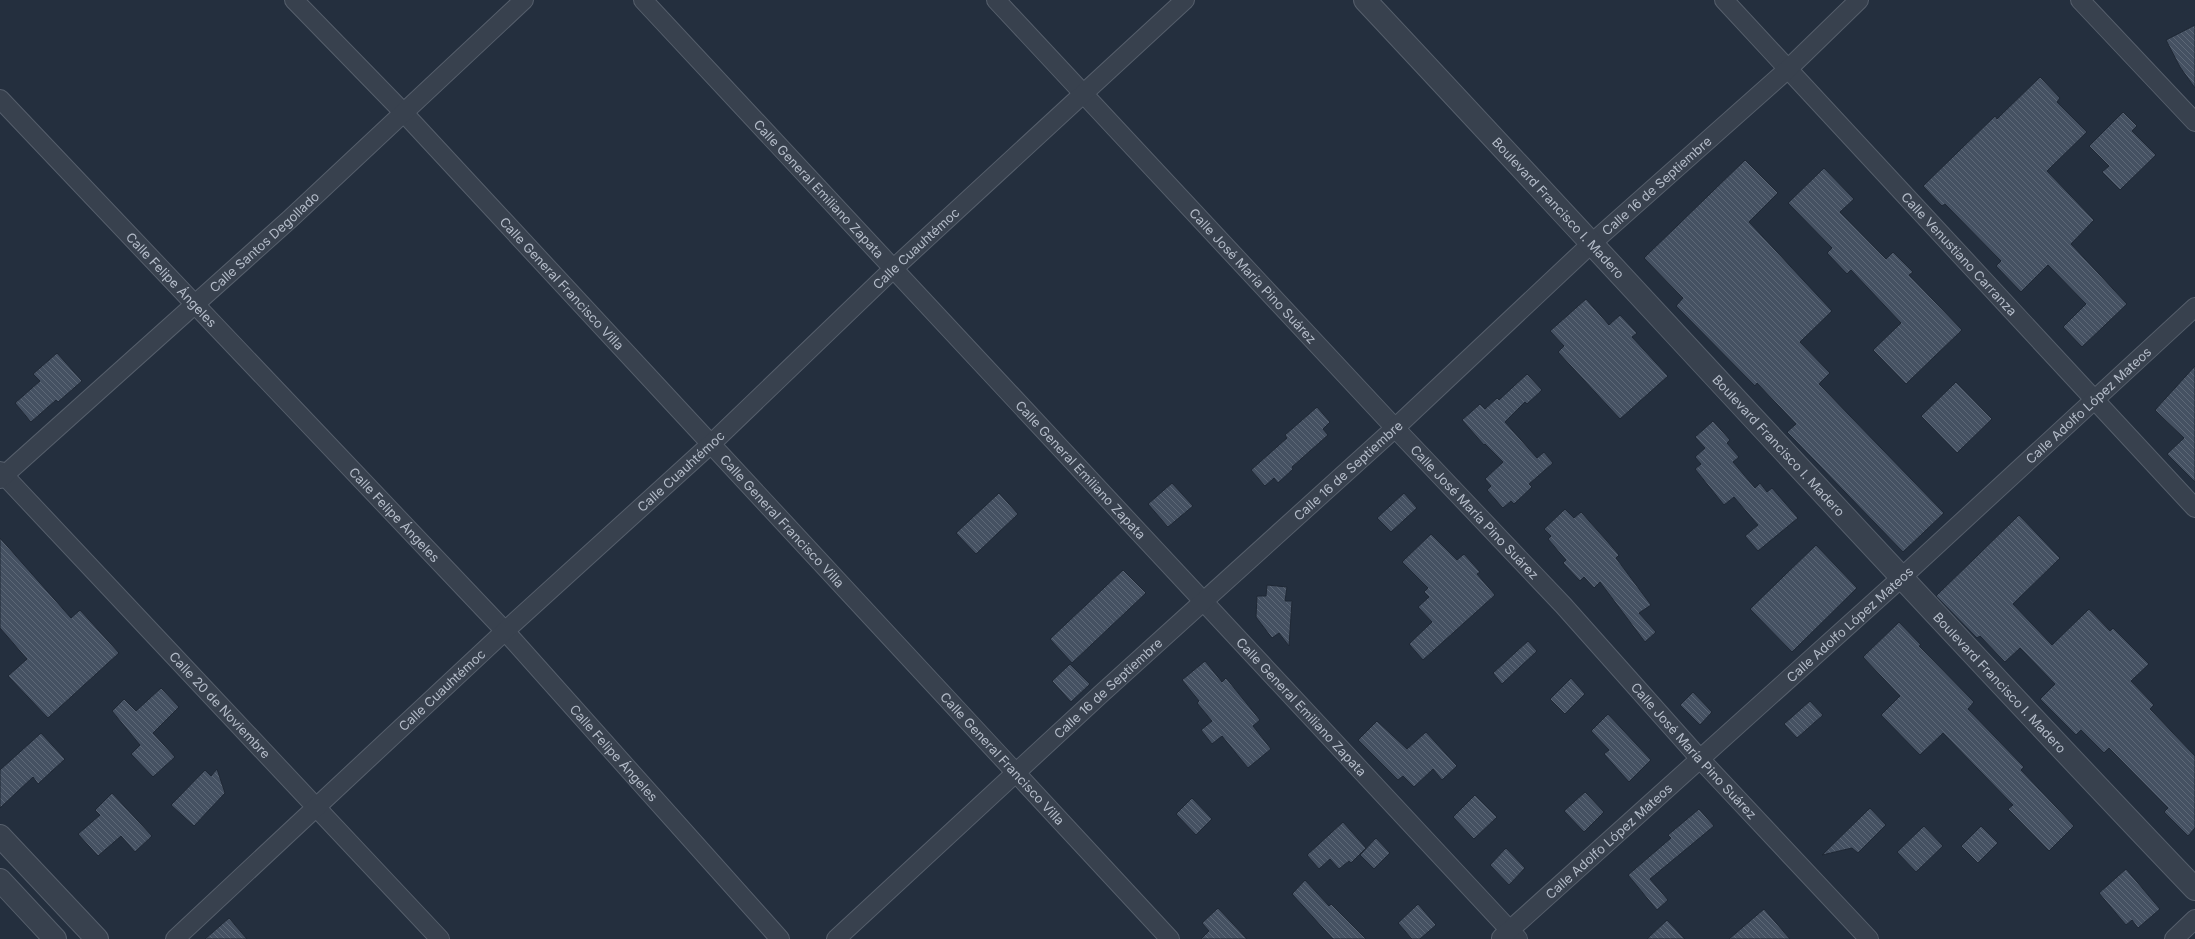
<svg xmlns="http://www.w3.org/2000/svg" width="2195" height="939" font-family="Inter,sans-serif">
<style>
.building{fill:url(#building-back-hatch);stroke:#1f2835}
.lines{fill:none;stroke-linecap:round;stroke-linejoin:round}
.minor-casing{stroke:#565f6c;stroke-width:20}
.tertiary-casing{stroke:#565f6c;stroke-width:24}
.minor{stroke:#38414e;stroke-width:18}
.tertiary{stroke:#38414e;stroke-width:22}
.labels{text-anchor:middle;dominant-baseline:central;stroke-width:3.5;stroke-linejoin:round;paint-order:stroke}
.street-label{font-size:13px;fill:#b4bcc9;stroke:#1d2633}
</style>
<defs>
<pattern id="building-back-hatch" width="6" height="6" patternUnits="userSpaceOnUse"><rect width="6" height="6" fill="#455162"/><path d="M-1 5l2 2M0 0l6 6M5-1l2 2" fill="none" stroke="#5d6877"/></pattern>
</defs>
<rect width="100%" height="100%" fill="#242f3e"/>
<g class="building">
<polygon points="2195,25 2195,88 2180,67 2166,40"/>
<polygon points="2040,77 2060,98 2057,102 2087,132 2047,171 2094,220 2071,244 2127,304 2082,347 2063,327 2086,304 2048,265 2021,292 1996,266 2001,261 1945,204 1942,206 1923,186 1995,116 1997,119"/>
<polygon points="2123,112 2137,126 2132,131 2156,155 2120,190 2102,172 2109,166 2089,146"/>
<polygon points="1745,160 1778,193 1749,222 1832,311 1800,342 1830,373 1819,384 1944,513 1903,552 1787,432 1796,424 1757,383 1755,386 1676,306 1683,298 1644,258"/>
<polygon points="1824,168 1854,199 1840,212 1886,259 1893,252 1913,272 1909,275 1962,330 1906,384 1873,350 1901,323 1851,270 1847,274 1827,253 1832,248 1788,203"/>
<polygon points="1586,299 1609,325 1620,315 1637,333 1632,337 1668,376 1620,419 1558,352 1564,346 1550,331"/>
<polygon points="57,353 82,381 58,402 56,400 31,422 15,403 40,381 33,374"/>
<polygon points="2195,366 2195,482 2167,454 2184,438 2155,410"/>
<polygon points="1527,374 1542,390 1527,404 1525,402 1505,422 1537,458 1544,452 1553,463 1529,484 1532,487 1514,504 1511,501 1503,508 1487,490 1491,486 1485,479 1503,462 1485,444 1484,445 1462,420 1480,404 1485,409 1497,398 1499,400"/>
<polygon points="1956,382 1992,419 1957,453 1921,416"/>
<polygon points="1317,407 1330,422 1323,429 1328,435 1292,467 1293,469 1278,483 1274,478 1265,486 1251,470 1287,438 1285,435"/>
<polygon points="1713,421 1730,440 1727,443 1739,457 1733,462 1755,488 1760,483 1767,492 1772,488 1798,518 1758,551 1745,536 1758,525 1734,497 1724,505 1695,469 1701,464 1695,457 1705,448 1695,437"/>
<polygon points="1172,483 1193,506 1168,527 1148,504"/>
<polygon points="999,493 1018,514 976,554 956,533"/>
<polygon points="1404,493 1417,508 1391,532 1377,518"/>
<polygon points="1565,509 1574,518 1581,512 1607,541 1619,555 1616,558 1651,605 1639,613 1656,632 1645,642 1600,582 1594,588 1584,577 1580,581 1563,563 1566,560 1548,539 1551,536 1544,529"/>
<polygon points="2019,515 2060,558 2013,604 2052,645 2089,609 2110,631 2113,628 2149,664 2131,681 2154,705 2150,709 2195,756 2195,828 2188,836 2164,812 2168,808 2109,748 2104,753 2081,730 2076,735 2040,699 2055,684 2020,648 2005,662 1980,636 1977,638 1936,596"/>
<polygon points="1431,534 1457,560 1464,554 1480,572 1477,574 1495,595 1423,660 1409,644 1432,622 1418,607 1429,597 1424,592 1428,588 1402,562"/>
<polygon points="0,538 71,618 80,610 119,653 48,718 8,676 27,659 0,628"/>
<polygon points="1816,545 1857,588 1792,652 1750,609"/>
<polygon points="1123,570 1146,593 1072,663 1050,639"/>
<polygon points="1267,585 1287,587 1285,601 1292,601 1289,646 1279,633 1272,638 1256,617 1257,596 1266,596"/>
<polygon points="1899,622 1921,645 1919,646 1974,702 1968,709 2024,767 2021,770 2074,826 2049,851 2008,809 2013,805 1943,733 1920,755 1881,715 1900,696 1863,657"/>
<polygon points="1528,641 1537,651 1502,684 1493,673"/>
<polygon points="1205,661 1222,682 1226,678 1260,720 1253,726 1271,749 1248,768 1222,736 1212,744 1201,730 1212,721 1197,703 1199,701 1182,680"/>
<polygon points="1070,664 1090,684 1071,702 1052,681"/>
<polygon points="1571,678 1585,694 1565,714 1550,699"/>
<polygon points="161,688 179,707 153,733 175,757 153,777 131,754 140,745 112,711 124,699 136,711"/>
<polygon points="1693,692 1712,712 1700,725 1680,705"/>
<polygon points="1810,701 1823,715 1797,738 1784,724"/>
<polygon points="1608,714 1651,760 1629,782 1604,754 1609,750 1591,731"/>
<polygon points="1377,721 1407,749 1426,732 1457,766 1442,780 1433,769 1414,787 1403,776 1398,780 1358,740"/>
<polygon points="41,733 65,759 38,784 33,777 0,808 0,770"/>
<polygon points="217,769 225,793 194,826 171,805 205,770 211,776"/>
<polygon points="1585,792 1604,812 1584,832 1564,811"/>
<polygon points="112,793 152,836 135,852 121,836 98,856 78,834 100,815 95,810"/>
<polygon points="1475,795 1497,817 1474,839 1453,817"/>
<polygon points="1192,798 1212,819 1196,835 1176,814"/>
<polygon points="1870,808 1886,825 1858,853 1852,848 1822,855"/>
<polygon points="1699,809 1714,826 1650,879 1668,900 1657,910 1628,875 1671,838 1668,835"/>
<polygon points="1343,822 1366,848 1351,863 1349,861 1339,869 1330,859 1319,869 1307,855"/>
<polygon points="1924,826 1943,846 1916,872 1897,852"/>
<polygon points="1981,826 1998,843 1978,863 1961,846"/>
<polygon points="1376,838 1390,853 1374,869 1360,855"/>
<polygon points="1506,848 1525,868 1509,885 1490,865"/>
<polygon points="2126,869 2160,909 2138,928 2132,920 2126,925 2099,893"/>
<polygon points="1305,880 1329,906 1331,904 1366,939 1333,939 1292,894"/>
<polygon points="1418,904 1436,925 1420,939 1412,939 1398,923"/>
<polygon points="1218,908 1247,939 1201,939 1209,931 1202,923"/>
<polygon points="1764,909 1790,939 1729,939"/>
<polygon points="229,918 247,939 205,939"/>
<polygon points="1667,920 1685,939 1647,939"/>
</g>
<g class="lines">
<g class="minor-casing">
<g id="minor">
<path id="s1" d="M294 0 403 112 1170 939"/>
<path id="s2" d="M643 0 1518 939"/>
<path id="s3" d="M996 0 1395 428 1563 605 1701 760 1869 939"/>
<path id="s4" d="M1724 0 2195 508"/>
<polyline points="2080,0 2195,122"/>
<path id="s5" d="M0 99 505 631 780 939"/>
<path id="s6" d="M0 471 440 939"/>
<path id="s7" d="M0 479 290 219 524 0"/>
<path id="s8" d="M1501 938 1901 578 2195 307"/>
<path id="s9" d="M175 939 505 631 712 443 893 269 1185 0"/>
<path id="s10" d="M836 939 1101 694 1395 428 1592 243 1788 69 1859 0"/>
<polyline points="2174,939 2195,919"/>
</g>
</g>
<g class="tertiary-casing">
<g id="tertiary">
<path id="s11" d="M1365 0C1642 296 1915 596 2195 889"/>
<polyline points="0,836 97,939"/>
<polyline points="0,880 55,939"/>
</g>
</g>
<use href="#minor" class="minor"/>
<use href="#tertiary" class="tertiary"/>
</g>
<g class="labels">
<g class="street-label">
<text stroke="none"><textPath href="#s10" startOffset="1114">Calle 16 de Septiembre</textPath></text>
<text stroke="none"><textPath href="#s2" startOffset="258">Calle General Emiliano Zapata</textPath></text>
<text stroke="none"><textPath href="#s11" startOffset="284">Boulevard Francisco I. Madero</textPath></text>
<text stroke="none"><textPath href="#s7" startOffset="355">Calle Santos Degollado</textPath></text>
<text stroke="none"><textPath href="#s9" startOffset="1013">Calle Cuauhtémoc</textPath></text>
<text stroke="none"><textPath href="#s4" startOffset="346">Calle Venustiano Carranza</textPath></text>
<text stroke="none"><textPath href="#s3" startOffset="377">Calle José María Pino Suárez</textPath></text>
<text stroke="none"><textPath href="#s5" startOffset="249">Calle Felipe Ángeles</textPath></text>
<text stroke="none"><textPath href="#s1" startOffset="390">Calle General Francisco Villa</textPath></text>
<text stroke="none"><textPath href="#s8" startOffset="793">Calle Adolfo López Mateos</textPath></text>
<text stroke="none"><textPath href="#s11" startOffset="608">Boulevard Francisco I. Madero</textPath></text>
<text stroke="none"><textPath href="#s2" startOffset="642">Calle General Emiliano Zapata</textPath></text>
<text stroke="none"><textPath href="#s10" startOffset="694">Calle 16 de Septiembre</textPath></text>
<text stroke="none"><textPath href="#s9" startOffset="689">Calle Cuauhtémoc</textPath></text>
<text stroke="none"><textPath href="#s3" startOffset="701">Calle José María Pino Suárez</textPath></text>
<text stroke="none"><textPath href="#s5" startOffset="573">Calle Felipe Ángeles</textPath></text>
<text stroke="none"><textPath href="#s1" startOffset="714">Calle General Francisco Villa</textPath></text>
<text stroke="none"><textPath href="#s8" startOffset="469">Calle Adolfo López Mateos</textPath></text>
<text stroke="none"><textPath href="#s11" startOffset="932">Boulevard Francisco I. Madero</textPath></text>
<text stroke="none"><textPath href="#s10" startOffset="370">Calle 16 de Septiembre</textPath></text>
<text stroke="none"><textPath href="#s9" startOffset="365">Calle Cuauhtémoc</textPath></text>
<text stroke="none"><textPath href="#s6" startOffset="321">Calle 20 de Noviembre</textPath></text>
<text stroke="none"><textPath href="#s2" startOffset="966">Calle General Emiliano Zapata</textPath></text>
<text stroke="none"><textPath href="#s3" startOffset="1025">Calle José María Pino Suárez</textPath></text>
<text stroke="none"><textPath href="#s5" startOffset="897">Calle Felipe Ángeles</textPath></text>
<text stroke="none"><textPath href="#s1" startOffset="1038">Calle General Francisco Villa</textPath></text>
<text stroke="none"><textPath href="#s8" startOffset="145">Calle Adolfo López Mateos</textPath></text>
</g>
</g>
</svg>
